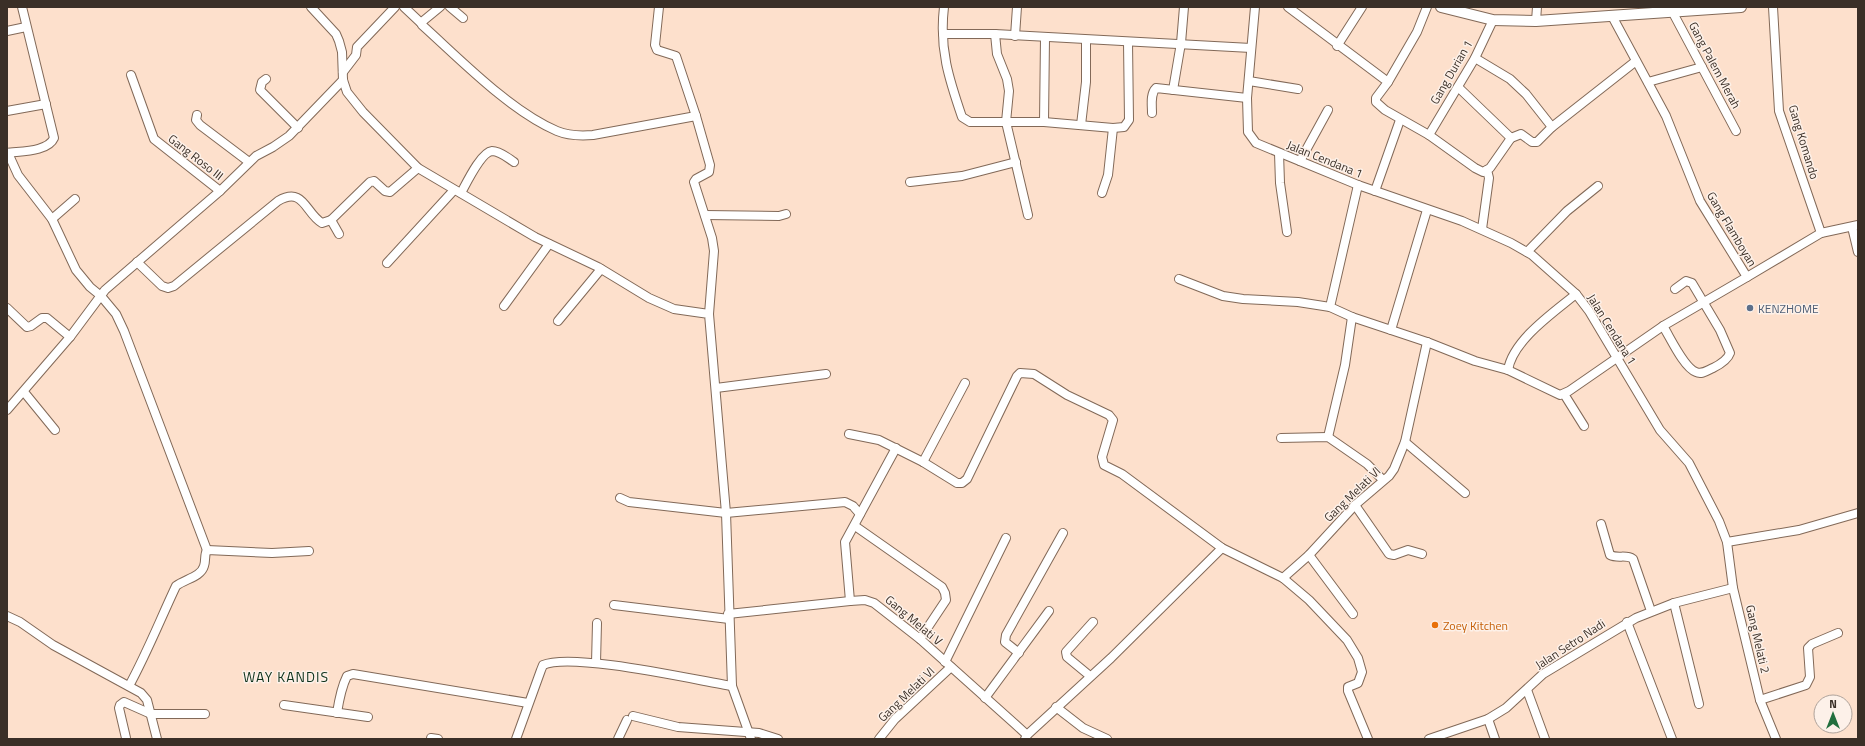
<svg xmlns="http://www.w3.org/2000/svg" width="1865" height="746" font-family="'Titillium Web',sans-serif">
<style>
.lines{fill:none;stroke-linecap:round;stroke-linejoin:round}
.minor-casing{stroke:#826958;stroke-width:10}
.tertiary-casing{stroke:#826958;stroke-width:12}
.minor{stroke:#fff;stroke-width:8}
.tertiary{stroke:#fff;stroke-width:10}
.service-dot{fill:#5c6f8a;stroke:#fdf1e9;stroke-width:1.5}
.food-dot{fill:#e8710a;stroke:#fdf1e9;stroke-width:1.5}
.labels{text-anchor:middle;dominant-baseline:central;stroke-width:3;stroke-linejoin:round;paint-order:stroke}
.street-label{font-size:12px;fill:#3a2f27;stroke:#fdf1e9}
.service-label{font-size:12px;fill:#4e5e75;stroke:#fdf1e9;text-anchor:start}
.food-label{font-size:12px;fill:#c56008;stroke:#fdf1e9;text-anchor:start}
.quarter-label{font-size:14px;letter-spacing:1px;fill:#0f331c;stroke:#fdf1e9}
</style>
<rect width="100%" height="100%" fill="#fde0cc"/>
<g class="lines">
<g class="minor-casing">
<g id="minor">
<polyline points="311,7 336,34 339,41 342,52 343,80 347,92 363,112 418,168 535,237 598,267 649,298 674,309 709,314 726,513 732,686 751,739"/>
<polyline points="404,7 421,23"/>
<path d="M440 7 423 21 421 23 422 25C461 60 509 110 557 131 569 136 581 136 593 135L696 116"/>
<polyline points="450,7 463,18"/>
<polyline points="659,7 655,45 657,50 676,56 696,116 710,165 709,172 696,179 694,182 712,238 714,251 709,314"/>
<path d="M944 7C939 49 949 79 962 117L970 122H1044L1113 128 1124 127 1129 120 1128 42"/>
<polyline points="1255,7 1247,98 1248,132 1256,143 1358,185 1462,221 1511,243 1532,255 1576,294 1589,311 1660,430 1689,463 1719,521 1727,542 1733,588 1760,700 1776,739"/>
<polyline points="1288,7 1388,82 1376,98 1376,102 1385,110 1429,135 1475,168 1483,172 1490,168 1511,138"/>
<polyline points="1773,7 1779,111 1821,233"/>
<polyline points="1672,11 1736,131"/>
<polyline points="1612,16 1666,116 1700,201 1747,277 1821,233 1858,225"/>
<polyline points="1536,21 1537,7"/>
<polyline points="7,31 26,27"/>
<polyline points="943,34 995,34 1251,48"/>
<polyline points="995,34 997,54 1007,79 1009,91 1006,122 1028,215"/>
<polyline points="1015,36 1017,7"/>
<polyline points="1337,46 1362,7"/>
<polyline points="343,72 356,55 357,47 395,7"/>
<polyline points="131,75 154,139 220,191"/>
<polyline points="266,79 262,82 260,90 298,128"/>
<polyline points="1249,81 1298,89"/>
<polyline points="1388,82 1417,32 1427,7"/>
<polyline points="1648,82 1702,67"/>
<polyline points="1458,87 1511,138 1521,134 1532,142 1537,142 1552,127 1526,94 1510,79 1475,58"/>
<polyline points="1173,90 1181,43 1184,7"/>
<polyline points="7,111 46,104"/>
<path d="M1152 113C1152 105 1150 94 1156 88L1247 98"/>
<polyline points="197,115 196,120 200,125 249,162"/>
<polyline points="1044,122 1045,38"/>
<polyline points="1081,125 1086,82 1086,40"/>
<polyline points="1552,127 1636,61"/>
<polyline points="1429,135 1475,58 1493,20"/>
<path d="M7 153C20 151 48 152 54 138L22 7"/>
<polyline points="8,153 18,175 52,219 76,270 90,287 101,296 116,314 124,331 207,550"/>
<polyline points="1279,153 1280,183 1287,232"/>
<polyline points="1300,161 1328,110"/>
<polyline points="910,182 962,176 1016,162"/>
<polyline points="1358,185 1330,307 1352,317 1427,342 1475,361 1508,370 1560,395 1569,391 1663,326 1747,277"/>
<polyline points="1375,191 1400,120"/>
<path d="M461 193C466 184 481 152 492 151 500 151 508 158 514 162"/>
<polyline points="1102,193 1108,175 1113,128"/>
<polyline points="705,215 779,216 786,214"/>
<polyline points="52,219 75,199"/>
<polyline points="1852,227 1858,252"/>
<polyline points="1482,229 1489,178 1487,170"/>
<polyline points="339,234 331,220 370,182 374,181 385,191 390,192 418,168"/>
<polyline points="1527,252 1567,211 1598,186"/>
<path d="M137 262 162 286 168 288 174 286 278 201C304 186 305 213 322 223L331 220"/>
<polyline points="387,263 454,190"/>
<polyline points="1179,279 1223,296 1243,299 1298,302 1330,307"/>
<polyline points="504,306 549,244"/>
<polyline points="7,308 27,327 31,326 42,318 47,318 70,337"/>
<polyline points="558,321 601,269"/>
<path d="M1663 326C1670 337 1684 368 1696 372 1702 375 1708 370 1713 368 1719 365 1728 359 1730 353L1720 330 1692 283 1686 281 1675 289"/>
<polyline points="1391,330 1427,210"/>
<path d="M1508 370C1513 340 1553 313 1576 294"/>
<polyline points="716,388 826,374"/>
<polyline points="24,392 55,430"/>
<polyline points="1564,394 1584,426"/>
<polyline points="7,410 70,337 105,290 220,191 256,156 273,147 289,136 343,80"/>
<polyline points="849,434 879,440 923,462 957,483 962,483 967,479 1017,376 1020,373 1034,374 1067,395 1109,415 1113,420 1102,457 1104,465 1122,474 1222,548 1283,578 1309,600 1347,640 1358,658 1362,672 1358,683 1348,687 1348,691 1368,739"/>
<polyline points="1328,437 1345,365 1352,317"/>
<polyline points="1281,438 1328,437 1367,464 1383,480"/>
<polyline points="1405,442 1465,493"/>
<polyline points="923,462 965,383"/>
<polyline points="620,498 629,502 726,513 845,502 853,506 860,514"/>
<polyline points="1355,505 1389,554 1394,555 1408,550 1422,554"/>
<path d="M1601 524 1610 555C1618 559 1626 554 1633 559L1651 611"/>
<polyline points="855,526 942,587 945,593 946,600 920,639"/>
<polyline points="1727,542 1799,530 1858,513"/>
<polyline points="1309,555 1353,614"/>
<polyline points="1283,578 1309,555 1355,505 1389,476 1394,469 1405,442 1427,342"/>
<polyline points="850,601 845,542 896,448"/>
<polyline points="1674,603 1699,704"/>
<polyline points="614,605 729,619"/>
<polyline points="728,614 850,601 865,600 874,603 920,639 1015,724 1027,735 1025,739"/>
<polyline points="7,616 20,622 53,645 141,693 147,700 157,739"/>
<polyline points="1627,622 1672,739"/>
<polyline points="1019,653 1005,642 1006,635 1063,533"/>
<polyline points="945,662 1006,538"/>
<polyline points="596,663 597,623"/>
<polyline points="1090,676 1067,657 1066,652 1093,622"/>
<path d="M129 686C147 653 160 620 176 586 185 579 201 577 204 566 206 561 204 555 207 550L272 553 309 551"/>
<polyline points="1527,690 1545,739"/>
<polyline points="985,698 1049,611"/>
<polyline points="1760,700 1806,685 1810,677 1808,648 1812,644 1838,633"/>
<polyline points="284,705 368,717"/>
<polyline points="1056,707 1083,728 1107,739"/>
<path d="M337 713C339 700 341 688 347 676L353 674 528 703"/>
<polyline points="633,716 678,727 759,733 778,739"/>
<polyline points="1488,719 1495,739"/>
<polyline points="1027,735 1111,658 1222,548"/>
<polyline points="126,738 119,708 120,705 124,702 151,714 205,714"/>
<polyline points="431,738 438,739"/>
<path d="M516 739 541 670 543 665C572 652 695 680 732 686"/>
<polyline points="618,739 627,720"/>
<polyline points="879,739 895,719 951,667"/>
<polyline points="1429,739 1488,719 1506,708 1543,674 1636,618 1674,603 1733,588"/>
</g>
</g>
<g class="tertiary-casing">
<polyline id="tertiary" points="1441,7 1493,20 1536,21 1741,7"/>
</g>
<use href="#minor" class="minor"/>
<use href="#tertiary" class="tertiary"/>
</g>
<circle class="service-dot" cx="1750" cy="308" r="4"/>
<circle class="food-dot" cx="1435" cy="625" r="4"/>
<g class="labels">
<g class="street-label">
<text transform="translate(1715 65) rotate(62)">Gang Palem Merah</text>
<text transform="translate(1451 72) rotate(-60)">Gang Durian 1</text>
<text transform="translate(1804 142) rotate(73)">Gang Komando</text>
<text transform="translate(196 157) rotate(38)">Gang Roso III</text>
<text transform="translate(1325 159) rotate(22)">Jalan Cendana 1</text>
<text transform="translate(1732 229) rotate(59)">Gang Flamboyan</text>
<text transform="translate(1612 329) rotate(58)">Jalan Cendana 1</text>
<text transform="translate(1352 494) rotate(-44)">Gang Melati VI</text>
<text transform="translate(914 620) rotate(40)">Gang Melati V</text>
<text transform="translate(1758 639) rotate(77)">Gang Melati 2</text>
<text transform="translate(1570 644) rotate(-33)">Jalan Setro Nadi</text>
<text transform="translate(906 694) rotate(-44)">Gang Melati VI</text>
</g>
<g class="service-label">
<text x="1758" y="308">KENZHOME</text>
</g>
<g class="food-label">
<text x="1443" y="625">Zoey Kitchen</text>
</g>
<g class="quarter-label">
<text x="286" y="676">WAY KANDIS</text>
</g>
</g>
<rect width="1865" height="746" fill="none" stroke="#3a2f27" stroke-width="16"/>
<g transform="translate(1833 714)"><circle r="19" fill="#fdf1e9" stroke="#afa39b"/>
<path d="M0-3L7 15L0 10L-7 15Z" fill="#226f3e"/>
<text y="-6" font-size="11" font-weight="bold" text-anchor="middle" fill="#3a2f27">N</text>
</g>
</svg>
